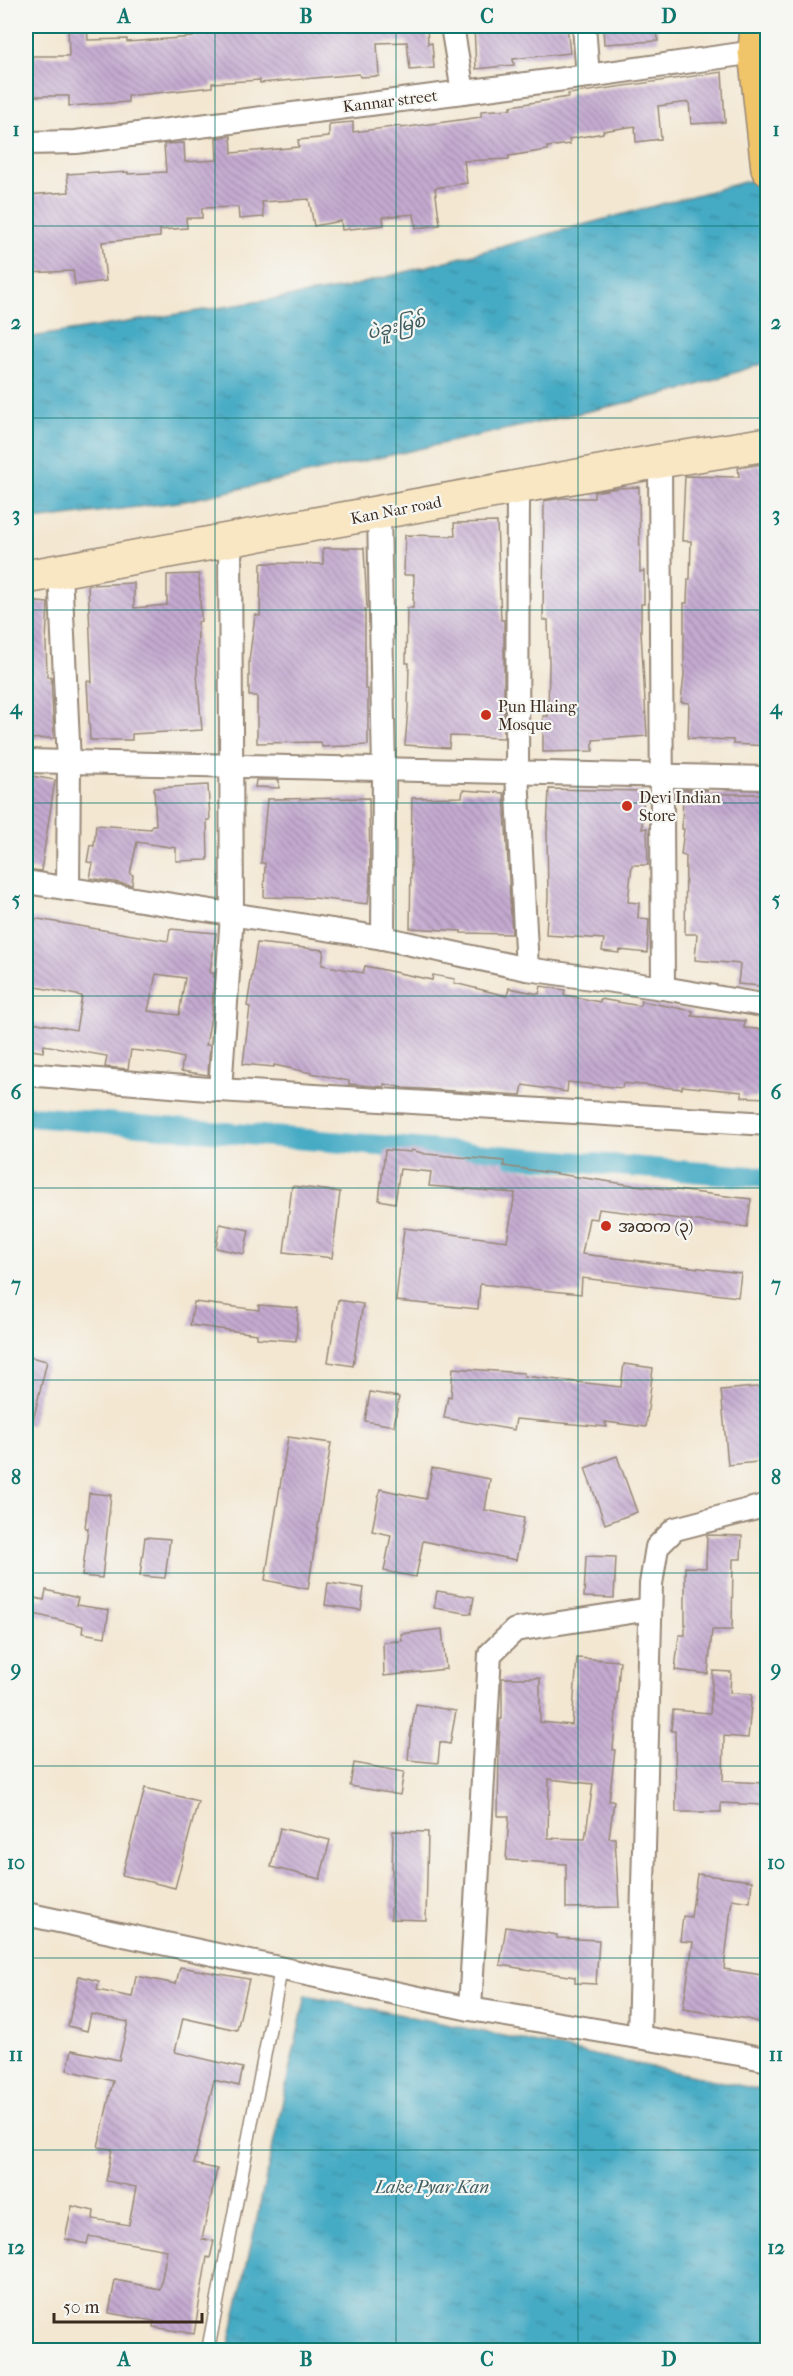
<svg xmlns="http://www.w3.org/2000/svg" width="793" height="2376" font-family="'IM FELL French Canon','Noto Sans Myanmar',serif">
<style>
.water{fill:url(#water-ripples);stroke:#406a71;stroke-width:1.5}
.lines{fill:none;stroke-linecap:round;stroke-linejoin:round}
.canal{stroke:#44aac4;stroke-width:21}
.building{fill:url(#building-back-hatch);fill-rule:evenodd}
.lane-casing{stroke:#978878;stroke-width:15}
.street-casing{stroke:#978878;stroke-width:26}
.secondary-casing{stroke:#978878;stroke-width:36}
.highway-casing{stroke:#978878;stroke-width:36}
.lane{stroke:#fff;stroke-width:12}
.street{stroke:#fff;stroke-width:22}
.secondary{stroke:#f9e7c3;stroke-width:33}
.highway{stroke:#f0c469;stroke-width:33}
.grid{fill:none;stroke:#0f766e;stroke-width:1.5;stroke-opacity:0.55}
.poi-dot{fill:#c8321e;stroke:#f6f6f2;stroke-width:2}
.labels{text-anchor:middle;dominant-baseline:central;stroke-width:4.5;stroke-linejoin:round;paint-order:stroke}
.street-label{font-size:16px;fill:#3b2a1e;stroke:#f6f6f2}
.poi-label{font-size:16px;fill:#3b2a1e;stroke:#f6f6f2;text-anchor:start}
.water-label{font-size:18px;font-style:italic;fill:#3f5d60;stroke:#f6f6f2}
.neatline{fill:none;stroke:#0f766e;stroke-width:2}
.grid-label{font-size:20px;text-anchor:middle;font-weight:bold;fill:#0f766e}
</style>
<defs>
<pattern id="water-ripples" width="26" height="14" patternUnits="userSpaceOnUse" patternTransform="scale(1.5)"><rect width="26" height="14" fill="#44aac4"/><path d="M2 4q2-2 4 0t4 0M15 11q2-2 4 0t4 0" fill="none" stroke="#3a8b9f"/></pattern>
<pattern id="building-back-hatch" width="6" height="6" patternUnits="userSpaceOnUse" patternTransform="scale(1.5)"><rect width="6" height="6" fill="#c4aad0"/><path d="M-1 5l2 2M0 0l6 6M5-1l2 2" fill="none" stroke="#a08ba8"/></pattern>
</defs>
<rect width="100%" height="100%" fill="#f6f6f2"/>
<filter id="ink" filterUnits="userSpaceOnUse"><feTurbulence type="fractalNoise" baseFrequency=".0167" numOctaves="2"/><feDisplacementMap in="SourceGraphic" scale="12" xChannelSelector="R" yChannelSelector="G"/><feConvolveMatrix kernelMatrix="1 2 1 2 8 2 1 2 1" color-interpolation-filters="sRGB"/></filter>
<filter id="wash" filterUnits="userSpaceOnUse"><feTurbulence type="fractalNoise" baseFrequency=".008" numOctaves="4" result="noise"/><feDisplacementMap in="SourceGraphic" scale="24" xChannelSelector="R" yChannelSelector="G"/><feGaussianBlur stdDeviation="1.35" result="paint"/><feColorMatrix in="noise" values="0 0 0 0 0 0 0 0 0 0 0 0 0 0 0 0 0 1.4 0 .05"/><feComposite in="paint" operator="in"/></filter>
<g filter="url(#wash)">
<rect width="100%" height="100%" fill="#f3e7d2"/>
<g class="water">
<polygon points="767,176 767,362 679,391 185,501 26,521 26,338 345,288"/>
<polygon points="306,1995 767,2091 768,2332 762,2350 228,2350"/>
</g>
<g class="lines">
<polyline class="canal" points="26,1116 768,1178"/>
</g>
<g id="blocks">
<g class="building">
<polygon points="68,26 87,26 88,40 127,39 127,42 193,37 193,27 208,26 208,28 319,26 319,30 356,26 427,26 428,44 432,43 434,68 410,70 407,42 377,43 379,76 360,77 359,74 260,83 260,80 212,83 212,87 128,96 128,102 69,106 69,96 32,96 32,56 69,56"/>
<polygon points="474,26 567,26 570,53 513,59 514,65 476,69"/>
<polygon points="603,26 657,26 658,41 604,44"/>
<polygon points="722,72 725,122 691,124 689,102 658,106 661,139 636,142 635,126 603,131 603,133 569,139 570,144 547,147 547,150 509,156 509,159 464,161 467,183 435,188 440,225 416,228 414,214 383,217 384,225 342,230 341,221 314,226 309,199 262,202 264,217 239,219 238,207 202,208 202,218 186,218 187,228 160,230 160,237 102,242 106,281 75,285 73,271 26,273 26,195 69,192 67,174 98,172 98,174 128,172 128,174 166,172 164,144 184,143 185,162 217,160 216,138 231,136 232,153 299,147 298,140 329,137 329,124 353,122 353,132 401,126 401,128 481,117 481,111 511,109 511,106 569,97 568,94"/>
<polygon points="768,463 768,746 733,744 733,740 688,738 689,703 681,702 684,675 684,603 687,603 688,579 690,579 691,541 682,541 685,476 739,477 738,468"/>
<polygon points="639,487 640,572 644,571 644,604 641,604 641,632 647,736 593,740 593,751 543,752 543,716 548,716 549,663 548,620 543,620 544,501 563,498 594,498 594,492 618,488"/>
<polygon points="497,522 501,620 504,620 504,738 450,736 449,748 405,745 408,709 409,663 406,663 407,608 413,608 414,575 404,575 405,535 455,536 454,523"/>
<polygon points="323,548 364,548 367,609 365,609 365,689 368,689 368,745 322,747 321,742 257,743 257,696 249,696 249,661 255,615 260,616 261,563 323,564"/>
<polygon points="199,574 201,621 198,622 197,675 202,730 132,734 132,740 90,740 87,681 92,682 88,585 134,583 134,608 167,605 167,575"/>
<polygon points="26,601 48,603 46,642 47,677 51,677 54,738 26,739"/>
<polygon points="26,775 55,780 41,871 26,869"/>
<polygon points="256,780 279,780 279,788 255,787"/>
<polygon points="208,785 210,820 207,820 208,860 176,861 176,848 137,842 130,874 133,875 132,885 90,878 93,863 87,862 90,845 94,846 96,825 151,829 152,825 156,825 154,788"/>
<polygon points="549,789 644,791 642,829 647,828 648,865 632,865 628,902 639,903 638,918 649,919 647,953 620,950 619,953 602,951 604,939 546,935 548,897 547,831"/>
<polygon points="463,790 504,793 512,934 461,933 461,931 410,928 412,798 462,797"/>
<polygon points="683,790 707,790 707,794 768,794 768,960 764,959 761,986 738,984 740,964 695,960 697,934 685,934 686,856 681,855 684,829 682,829"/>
<polygon points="369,798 370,884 368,904 315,898 264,897 265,863 261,863 267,799"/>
<path d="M26 917 168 941 170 929 216 933 210 973H214L212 1011 206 1045H210L208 1075 181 1071 183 1058 168 1054 131 1050 128 1069 105 1067 107 1056 44 1045 43 1052 26 1049V1021L76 1030 82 996 26 985ZM156 974 185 978 179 1015 148 1011Z"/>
<polygon points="257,943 324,950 322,965 363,973 365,966 432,980 433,975 455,979 454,983 507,996 509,988 539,994 541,986 565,990 564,995 600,1002 600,999 640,1006 641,1001 693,1011 692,1016 745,1021 744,1028 768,1030 768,1098 742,1097 742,1092 682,1086 682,1089 623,1083 622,1088 568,1082 567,1092 523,1085 521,1095 404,1088 384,1084 384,1087 349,1084 349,1081 274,1065 274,1067 243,1064 250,1007 247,1006"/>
<polygon points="385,1150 411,1152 411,1150 426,1154 504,1161 504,1166 625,1184 751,1199 747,1227 599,1209 597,1219 589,1218 582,1254 741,1273 738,1297 582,1278 581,1294 480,1284 478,1309 396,1301 404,1228 507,1241 515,1193 429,1186 431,1172 400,1169 395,1203 379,1200"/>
<polygon points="292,1186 340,1192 332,1258 284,1252"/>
<polygon points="220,1224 249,1230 244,1254 216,1248"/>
<polygon points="338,1300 363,1304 353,1366 328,1362"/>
<polygon points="194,1302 259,1310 259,1305 298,1308 296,1341 257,1338 257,1334 190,1325"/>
<polygon points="26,1356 47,1361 32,1425 26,1424"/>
<polygon points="624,1364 653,1368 646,1427 605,1422 607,1427 516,1419 514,1430 444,1418 448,1396 451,1397 453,1368 524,1373 524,1376 621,1387"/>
<polygon points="768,1386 768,1461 728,1465 721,1390"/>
<polygon points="370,1392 399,1397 394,1426 365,1421"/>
<polygon points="288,1437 331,1443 308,1589 265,1580"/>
<polygon points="617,1456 637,1512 605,1524 585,1468"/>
<polygon points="432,1468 490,1479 485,1510 524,1518 516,1560 423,1541 416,1577 384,1571 391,1535 372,1531 380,1489 426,1499"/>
<polygon points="89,1493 111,1495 102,1578 82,1576 88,1528 85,1528"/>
<polygon points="707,1535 742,1536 741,1559 733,1559 732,1630 712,1630 708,1674 675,1670 679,1635 685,1635 685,1567 706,1568"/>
<polygon points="145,1537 170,1539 165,1578 140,1576"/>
<polygon points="586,1556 616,1557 614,1598 584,1597"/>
<polygon points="328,1583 364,1588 361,1610 325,1605"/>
<polygon points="46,1590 78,1598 76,1605 109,1610 105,1637 82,1633 83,1626 26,1612 26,1596 44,1600"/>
<polygon points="437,1591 474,1597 471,1614 434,1608"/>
<polygon points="442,1629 446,1669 384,1676 383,1642 402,1641 401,1634"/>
<path d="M577 1658 620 1661 613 1750H615L609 1801H614L609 1838H615L619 1907 566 1908V1864L506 1860 509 1816H498L499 1743 500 1719H502V1678H540V1722L572 1725ZM549 1779 593 1784 585 1839 548 1838Z"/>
<polygon points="713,1671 731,1672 730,1693 752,1694 748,1738 724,1736 723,1781 764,1783 763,1805 721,1803 721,1812 676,1812 675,1731 671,1731 673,1710 710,1713"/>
<polygon points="416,1704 456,1711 450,1744 440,1742 438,1763 408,1760 410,1737"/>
<polygon points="354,1763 404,1772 400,1795 350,1786"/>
<polygon points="145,1788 198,1801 175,1888 122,1875"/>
<polygon points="280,1828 330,1840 320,1879 271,1867"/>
<polygon points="393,1831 428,1832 426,1920 391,1919"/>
<polygon points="697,1874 752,1881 750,1902 732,1899 724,1969 768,1976 768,2026 748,2019 683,2009 693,1942 680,1941 683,1916 691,1917"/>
<polygon points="506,1927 557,1935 557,1938 599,1940 596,1984 575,1983 575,1977 500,1965"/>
<polygon points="180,1967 249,1979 237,2030 183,2018 175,2052 243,2068 239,2086 214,2080 194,2164 217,2169 202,2239 214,2241 210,2258 207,2257 194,2334 153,2327 154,2321 109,2313 115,2280 160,2289 167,2250 89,2236 87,2244 65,2239 72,2206 94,2211 93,2219 129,2225 136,2187 106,2181 112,2149 98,2147 113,2081 67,2070 72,2050 119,2060 128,2022 91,2014 87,2031 68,2026 79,1976 99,1981 97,1990 132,1997 136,1976 176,1984"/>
</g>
</g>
</g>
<g filter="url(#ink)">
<use href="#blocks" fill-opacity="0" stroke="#978878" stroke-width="1.5"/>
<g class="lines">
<g class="lane-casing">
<polyline id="lane" points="208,2350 281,1969"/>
</g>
<g class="street-casing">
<g id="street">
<polyline points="452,26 463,92"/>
<polyline points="584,26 588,76"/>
<polyline points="26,143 76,142 588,76 755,52"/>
<polyline points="660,461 663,988"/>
<polyline points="518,487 517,774 527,969"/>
<polyline points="379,513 384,771 383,938"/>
<polyline points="60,571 69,763 68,889"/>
<polyline points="26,761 768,778"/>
<polyline points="26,882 383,938 527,969 663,988 768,1006"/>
<polyline points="26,1074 220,1090 768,1124"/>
<polyline points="220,1090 232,914 230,541"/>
<polyline points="26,1914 470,2009 745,2055 768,2060"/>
<polyline points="470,2009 490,1654 515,1630 650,1609"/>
<polyline points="639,2037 651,1584 657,1547 675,1529 768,1505"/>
</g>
</g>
<g class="secondary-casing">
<polyline id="secondary" points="26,577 660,461 768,444"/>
</g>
<g class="highway-casing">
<polyline id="highway" points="757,26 755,52 768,169"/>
</g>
<use href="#lane" class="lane"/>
<use href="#street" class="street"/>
<use href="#secondary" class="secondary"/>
<use href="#highway" class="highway"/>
</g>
</g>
<path class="grid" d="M215 26V2350M396 26V2350M578 26V2350M26 226H768M26 418H768M26 610H768M26 803H768M26 996H768M26 1188H768M26 1380H768M26 1573H768M26 1766H768M26 1958H768M26 2150H768"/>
<g class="poi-dot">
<circle cx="486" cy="715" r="6"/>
<circle cx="627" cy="806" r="6"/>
<circle cx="606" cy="1226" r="6"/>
</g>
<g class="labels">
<g class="street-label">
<text transform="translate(390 101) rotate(-7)">Kannar street</text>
<text transform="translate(396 510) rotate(-11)">Kan Nar road</text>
</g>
<g class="poi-label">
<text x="498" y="706">Pun Hlaing<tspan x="498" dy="18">Mosque</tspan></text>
<text x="639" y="797">Devi Indian<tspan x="639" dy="18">Store</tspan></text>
<text x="618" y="1226">အထက (၃)</text>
</g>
<g class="water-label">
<text transform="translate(396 327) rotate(-13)">ပဲခူးမြစ်</text>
<text x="432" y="2187">Lake Pyar Kan</text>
</g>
</g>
<rect width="793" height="2376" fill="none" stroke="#f6f6f2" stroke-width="66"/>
<path d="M54 2313v9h148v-9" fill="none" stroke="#3b2a1e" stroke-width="3"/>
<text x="63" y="2313" font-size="18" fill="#3b2a1e" stroke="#f6f6f2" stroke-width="4.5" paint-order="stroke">50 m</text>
<rect x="33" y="33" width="727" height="2310" class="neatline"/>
<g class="grid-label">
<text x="124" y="23">A</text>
<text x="306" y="23">B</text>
<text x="487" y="23">C</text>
<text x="669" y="23">D</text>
<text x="16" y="136">1</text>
<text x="776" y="136">1</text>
<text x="16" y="329">2</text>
<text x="776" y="329">2</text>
<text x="16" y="521">3</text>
<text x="776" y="521">3</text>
<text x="16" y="714">4</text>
<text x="776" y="714">4</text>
<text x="16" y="906">5</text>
<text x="776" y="906">5</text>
<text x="16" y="1099">6</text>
<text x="776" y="1099">6</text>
<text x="16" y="1291">7</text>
<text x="776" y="1291">7</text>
<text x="16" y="1484">8</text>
<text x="776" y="1484">8</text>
<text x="16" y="1676">9</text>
<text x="776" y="1676">9</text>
<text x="16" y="1869">10</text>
<text x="776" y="1869">10</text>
<text x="16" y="2061">11</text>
<text x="776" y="2061">11</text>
<text x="16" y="2254">12</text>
<text x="776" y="2254">12</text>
<text x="124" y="2366">A</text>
<text x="306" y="2366">B</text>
<text x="487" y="2366">C</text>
<text x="669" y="2366">D</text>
</g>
</svg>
